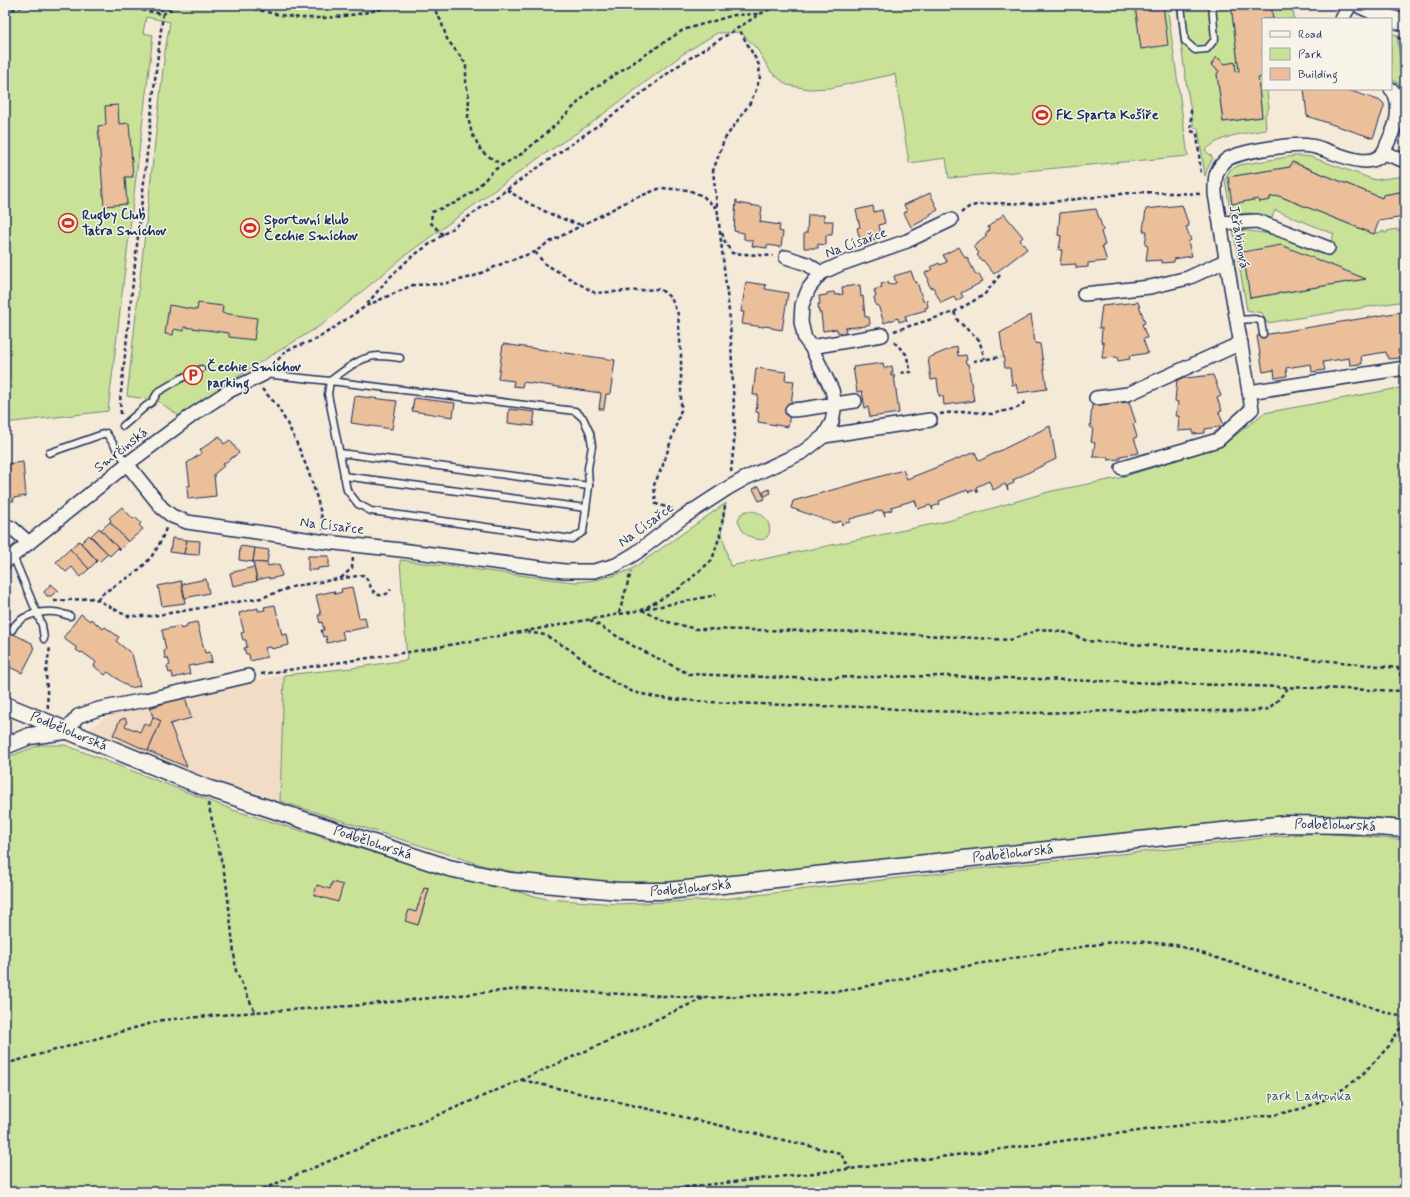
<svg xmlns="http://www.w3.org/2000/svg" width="1410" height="1197" font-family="Mynerve,sans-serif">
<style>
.built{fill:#f2dcc5}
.green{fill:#c9e298;stroke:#72887b;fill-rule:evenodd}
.building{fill:#ebbf9a;stroke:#1b2f5e}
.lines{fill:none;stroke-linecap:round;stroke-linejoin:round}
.service-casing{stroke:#1b2f5e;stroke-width:9}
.minor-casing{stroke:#1b2f5e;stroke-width:16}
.tertiary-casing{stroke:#1b2f5e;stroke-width:19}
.path{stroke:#1b2f5e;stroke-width:2.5;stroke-dasharray:4 3;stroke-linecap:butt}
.service{stroke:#f7f3e8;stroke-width:6}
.minor{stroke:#f7f3e8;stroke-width:13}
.tertiary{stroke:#f7f3e8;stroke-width:16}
.labels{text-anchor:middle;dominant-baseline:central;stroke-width:3;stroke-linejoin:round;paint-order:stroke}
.poi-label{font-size:14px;font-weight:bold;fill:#1b2f5e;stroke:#f7f3e8;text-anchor:start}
.street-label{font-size:14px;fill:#1b2f5e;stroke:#f7f3e8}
.park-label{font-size:14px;fill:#3e536a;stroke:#f7f3e8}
</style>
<rect width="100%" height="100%" fill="#f5e9d8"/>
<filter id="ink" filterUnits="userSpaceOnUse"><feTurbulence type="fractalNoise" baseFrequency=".025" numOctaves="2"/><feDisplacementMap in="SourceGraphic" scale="8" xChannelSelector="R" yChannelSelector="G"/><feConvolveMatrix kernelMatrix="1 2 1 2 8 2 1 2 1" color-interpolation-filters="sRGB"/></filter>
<g filter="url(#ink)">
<polygon class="built" points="284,675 280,801 189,772 88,731 114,710"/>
<g class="green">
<polygon points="5,5 1167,5 1188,156 949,178 946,158 909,163 895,74 830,88 809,89 787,85 771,72 757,49 741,32 717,33 683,54 590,124 540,157 407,254 323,324 254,366 179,416 158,401 127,396 165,51 170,22 146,17 143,33 153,35 108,411 5,423"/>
<path d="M1177 5H1231L1239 71 1236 72 1235 62 1225 64 1217 57 1211 65 1219 71 1217 74 1223 122 1262 117 1258 78 1263 77V89H1270L1267 92 1269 108 1265 115 1266 130C1243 134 1224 134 1205 150L1213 158 1207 169 1205 176 1198 128H1194C1186 87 1181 46 1177 5Z"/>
<polygon points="1271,5 1293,5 1294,19 1273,19"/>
<polygon points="1391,33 1397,35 1404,95 1399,84 1391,78"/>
<path d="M1294 156H1303L1311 157 1375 180 1405 176V191L1383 195 1382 198 1293 162 1290 167 1228 177 1233 204 1258 199 1259 202 1270 200V197L1279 196 1373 234 1384 231V233H1387V231L1397 229V231H1400V228H1405V301L1267 323 1262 313 1247 310 1233 229 1272 234 1326 255 1334 234 1275 210 1271 220 1251 213 1231 214 1225 180 1230 170 1240 165ZM1281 246 1365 279H1366L1251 298 1243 252Z"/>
<path d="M1405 387V820L1344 815 1280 816 671 883H594L539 877 485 866 280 801 284 675 352 668 407 660 400 560 574 582C595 581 613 577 632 569L726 503 721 529 730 566 948 521 1052 491 1119 478 1222 446 1264 413Z"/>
<path d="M746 511C776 509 776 548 754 538 744 535 741 530 738 520L741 514Z"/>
<path d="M40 745H65L236 811 441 873 547 899 617 904 715 900 966 870 1170 849 1279 836 1322 833 1405 840V1192H5V758ZM424 888 429 890 418 925 406 921 409 910 416 912Z"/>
</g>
<g class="building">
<polygon points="1135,5 1163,5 1168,45 1141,49"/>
<polygon points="1231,5 1271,5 1273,19 1263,19 1263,77 1258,78 1262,117 1223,122 1217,74 1219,71 1211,65 1217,57 1225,64 1235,62 1236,72 1239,71"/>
<polygon points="1304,89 1345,89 1381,101 1384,104 1384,107 1373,138 1307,116"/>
<polygon points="118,105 119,124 129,123 133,177 125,177 127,204 104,206 98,126 106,125 105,106"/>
<polygon points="1292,162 1382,198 1383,195 1405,191 1405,217 1379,221 1374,234 1279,196 1270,197 1270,200 1259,202 1258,199 1232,204 1228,177 1290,167"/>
<polygon points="930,193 938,210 930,214 930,216 923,219 924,220 911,227 904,213 907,211 904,205"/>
<polygon points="736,200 737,200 737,203 762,207 760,222 780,225 779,231 783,232 781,247 767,245 767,248 752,246 753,241 744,239 744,233 734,231"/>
<polygon points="1182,205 1189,226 1186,227 1191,240 1188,242 1192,256 1174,259 1174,262 1162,263 1162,260 1146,261 1148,246 1145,245 1147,231 1143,231 1146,209"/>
<polygon points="873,206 874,212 882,210 885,223 879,225 881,235 874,236 875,240 861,243 857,228 860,227 856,210"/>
<polygon points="1096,209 1103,230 1101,232 1105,245 1102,246 1107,261 1088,263 1088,267 1076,268 1076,264 1060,265 1062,250 1059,250 1061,236 1058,235 1060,213"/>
<polygon points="1004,214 1023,237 1020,240 1027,249 994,274 983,260 982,261 977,255 979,253 973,247 987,236 985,234 990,230 988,227"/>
<polygon points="808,215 824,215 824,221 833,221 832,235 826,235 826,245 818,244 818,248 804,248 804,233 807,233"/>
<polygon points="1281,245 1366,279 1250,298 1243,252"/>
<polygon points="959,247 965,258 967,257 976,275 979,274 983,281 980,282 980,283 961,293 963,297 956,301 954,297 941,303 933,287 931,288 927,281 929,280 925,273 933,269 931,267 939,263 940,265 947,262 943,255"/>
<polygon points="911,271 915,283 917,282 923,301 927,300 928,307 925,308 926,310 905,316 907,322 906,320 899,322 898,318 884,323 878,305 876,306 874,297 876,297 874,290 882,287 881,284 888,282 889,285 896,283 894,276"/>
<polygon points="746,282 766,285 765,289 788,293 782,330 771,328 771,327 764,326 764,327 742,324 744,312 741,312"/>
<polygon points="860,285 861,297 863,296 865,317 869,317 870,324 866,325 866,326 845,328 846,332 838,333 837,329 823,331 821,313 819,313 818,304 820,304 819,296 827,295 827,293 834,292 835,295 843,294 842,287"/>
<polygon points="1138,302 1145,323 1142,324 1147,338 1143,339 1148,353 1129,356 1130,359 1118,361 1117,357 1102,358 1104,343 1101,342 1102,328 1099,328 1102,306"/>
<polygon points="198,303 223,306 222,313 257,318 254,340 229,337 229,333 184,327 184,331 174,329 173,335 165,334 169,305 197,310"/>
<polygon points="1401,312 1405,336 1405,349 1398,350 1400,358 1388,359 1386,352 1361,356 1362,364 1350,365 1349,358 1323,362 1325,370 1312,372 1311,364 1286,368 1287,376 1275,378 1274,370 1263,372 1257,336"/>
<polygon points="1031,315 1035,343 1040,344 1047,389 1018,393 1016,384 1012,385 1010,368 1005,368 1000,333"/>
<polygon points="503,344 615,360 610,394 606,394 604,409 599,409 601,393 523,382 522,387 513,386 514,381 498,379"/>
<polygon points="957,346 958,356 966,355 967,360 965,361 966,364 968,364 974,401 944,405 943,396 939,396 937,379 931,380 928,358"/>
<polygon points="883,363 884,368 892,366 893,372 891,372 891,376 894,375 899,413 870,417 868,407 865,408 862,391 857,392 853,367"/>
<polygon points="756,368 786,372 785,380 794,381 788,427 758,422 759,413 756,412 758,395 753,395"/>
<polygon points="1213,375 1221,396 1217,398 1222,411 1219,412 1224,426 1205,429 1205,433 1193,434 1193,430 1178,431 1179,416 1176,416 1178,402 1175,401 1177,379"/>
<polygon points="355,396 397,401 392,429 351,423"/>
<polygon points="414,398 455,403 453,417 412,411"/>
<polygon points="1129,402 1136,423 1133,424 1137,437 1134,438 1139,453 1120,456 1120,459 1108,460 1108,457 1093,457 1095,443 1091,442 1093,428 1090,428 1092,405"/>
<polygon points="509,409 535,412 533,426 508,423"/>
<polygon points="1050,426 1056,459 1013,480 1014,483 1007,486 1008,490 1005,484 993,490 989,481 976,487 978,492 977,493 976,489 968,492 967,490 939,501 940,504 932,507 933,510 930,505 918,509 915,500 891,507 892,510 884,512 885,516 882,510 850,519 850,522 842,524 842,525 841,521 834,523 791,508 793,501 903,470 907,479 975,452 979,461"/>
<polygon points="219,436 224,444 230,440 239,453 223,464 224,466 214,474 216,496 188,499 187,486 190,486 187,463 202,453 200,450"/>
<polygon points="23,462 26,496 13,498 14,501 7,501 5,464"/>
<polygon points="759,486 765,499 759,501 753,489"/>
<polygon points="769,489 771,493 765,496 763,492"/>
<polygon points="122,507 133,519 135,517 141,523 139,525 143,529 128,542 110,522 111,520 109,518"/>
<polygon points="110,522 128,542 120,550 101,530"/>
<polygon points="99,528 118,548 110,556 91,536"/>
<polygon points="89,535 108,554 99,562 81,543"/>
<polygon points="172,538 187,540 184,554 170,552"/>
<polygon points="187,540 200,541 199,555 184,554"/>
<polygon points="79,541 97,561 89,569 70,549"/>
<polygon points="240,546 255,548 253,562 239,560"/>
<polygon points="255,548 269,550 267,563 264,563 253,562"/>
<polygon points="70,549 89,569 80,577 72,567 66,572 56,562"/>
<polygon points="308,556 329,556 329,567 318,568 318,570 308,570"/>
<polygon points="253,562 264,563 267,563 268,566 279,564 282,576 269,579 269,577 257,580"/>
<polygon points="254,567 257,581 233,586 230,573"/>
<polygon points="206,579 209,593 185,598 182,584"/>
<polygon points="181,581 185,603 162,606 158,586"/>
<polygon points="51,584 58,590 58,592 57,591 51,596 47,596 44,592"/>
<polygon points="352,587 359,618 365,617 367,627 348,631 348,630 342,631 344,639 327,643 326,636 323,637 321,630 324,630 322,622 320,623 318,615 321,615 316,595 334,591 335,594 342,592 341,589"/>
<polygon points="275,605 282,635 287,634 289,645 271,649 271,647 265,648 267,657 250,661 249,654 246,654 244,648 247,647 246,640 243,640 241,633 244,632 239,613 258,608 258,611 265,610 264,607"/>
<polygon points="81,614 90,621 91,619 103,629 105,627 119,637 116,641 132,654 140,686 130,688 108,672 105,675 94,666 96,662 82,652 81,653 76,650 77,648 63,638"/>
<polygon points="197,622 205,653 210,652 212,662 194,666 194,665 188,666 190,674 173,678 172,672 169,673 167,666 170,665 168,658 165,658 164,651 166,650 162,630 180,626 181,629 187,627 187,624"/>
<polygon points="5,630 32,643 34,650 22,673 5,665"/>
<polygon points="185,696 191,718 170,724 187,767 148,751 161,721 153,717 150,708"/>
<polygon points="153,717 161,721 148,751 113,735 120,720 125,718 127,722 125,726 140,732 144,723 150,726"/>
<polygon points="332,882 343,885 338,902 314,895 317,885 330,889"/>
<polygon points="424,888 429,889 418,925 405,921 409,910 416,912"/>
</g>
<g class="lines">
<g class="service-casing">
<g id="service">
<polyline points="1181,5 1185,41 1195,50 1207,49 1215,39 1212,5"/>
<polyline points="1237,320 1255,319 1261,321 1263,334"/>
<path d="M264 374 330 381 575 411 583 418 590 433 592 446 588 468 589 486 583 532 572 539 371 511 358 504 347 490 328 394 330 381C344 371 360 356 378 356 385 356 393 357 400 358"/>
<polyline points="123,426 146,406 152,402 158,392 180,379 201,369"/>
<polyline points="49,453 106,433 127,464"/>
<polyline points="340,453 589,486"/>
<polyline points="344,476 586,508"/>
<polyline points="13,556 42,625 44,639"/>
<path d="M12 630C19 615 40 611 54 612 59 612 65 615 70 616"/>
</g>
</g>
<g class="minor-casing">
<g id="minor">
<polyline points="1342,19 1350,5"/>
<polyline points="1384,153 1405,161"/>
<polyline points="1221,223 1257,221 1328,248"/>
<polyline points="786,257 807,264 821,273"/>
<polyline points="1084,294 1150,287 1188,278 1227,260"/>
<polyline points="811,347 882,335"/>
<polyline points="1249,392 1405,368"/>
<polyline points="1096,398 1128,394 1241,343"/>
<polyline points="792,410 803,409 855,401"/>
<polyline points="824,436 930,420"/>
<polyline points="127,464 162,508 172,516 187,522 326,542 401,550 564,571 594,571 616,565 636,553 682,518 728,488 744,479 803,452 824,436 832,422 835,404 832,390 811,347 805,339 801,322 802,305 809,288 821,273 841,264 907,241 951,220"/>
<path d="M1122 468 1218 440 1252 409 1215 194C1215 179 1214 172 1225 161 1235 151 1296 143 1311 146 1328 148 1371 175 1384 151 1386 148 1387 144 1389 140 1392 133 1396 125 1397 117 1398 109 1398 95 1391 89"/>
<polyline points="5,525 12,528 29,543"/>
<polyline points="5,562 127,464 194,414 229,391 264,374"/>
<polyline points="66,731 78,716 99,709 145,700 248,676"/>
</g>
</g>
<g class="tertiary-casing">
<g id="tertiary">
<polyline points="1360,5 1386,17 1405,23"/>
<path id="s1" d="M5 705 204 787 449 868 510 881 619 891H667L1286 824 1348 825 1405 829"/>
<polyline points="5,746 30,736 65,731"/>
</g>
</g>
<g class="path">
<polyline points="114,5 163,14 178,5"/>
<path d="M240 5C260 10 286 18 306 18 337 19 367 13 397 5"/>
<polyline points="432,5 441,21 447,39 466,64 466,83 469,98 468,118 472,134 482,152 502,165"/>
<polyline points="5,11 30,5"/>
<polyline points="1399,36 1405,85"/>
<polyline points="1191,110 1191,131 1197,133 1201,175"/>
<path d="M507 190C530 205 555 218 582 225"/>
<path d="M961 213C963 211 966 209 969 207 981 202 1019 203 1033 204L1139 192 1203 194"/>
<polyline points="722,233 725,242 732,253 773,256"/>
<polyline points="443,235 431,223 432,212 455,203 474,191 494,170 523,153 551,129 590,91 683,30 734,15 760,14"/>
<polyline points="535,252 545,264 595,293 660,289 671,298 678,314 681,354 681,410 663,465 654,485 656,504 673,509"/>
<polyline points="367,304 387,280 410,258 621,109 676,67 760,14 778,5"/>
<polyline points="954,312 958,321 979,340 985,359"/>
<polyline points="894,331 954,312 984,295 1000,275"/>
<polyline points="894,342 906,354 911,372 899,373"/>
<polyline points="973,361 1001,357"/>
<polyline points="273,365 287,350 317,339 366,306 413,285 442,284 472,277 506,262 535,252 546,244 630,200 661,188 688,190 703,196 716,208"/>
<path d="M262 389C267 395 273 400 277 406 298 439 318 491 324 530"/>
<polyline points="121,414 120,401 156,71 163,14 161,5"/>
<polyline points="940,414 963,411 992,414 1017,408 1023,404 1025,400"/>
<polyline points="731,472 735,432 730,320 713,171 724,140 750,103 756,90 760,77 759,65 739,29"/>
<polyline points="341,578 352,568 353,558"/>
<path d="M97 600C104 591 107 591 116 585 142 570 156 557 166 528"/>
<path d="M54 601 94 598 127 616H152L261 598 295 586 363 575C371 580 370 597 383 595 387 594 389 593 391 589"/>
<polyline points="646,609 716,595"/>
<polyline points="642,610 664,621 696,629 871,632 1010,640 1041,629 1069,633 1087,641 1234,651 1398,668 1405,687"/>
<polyline points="619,613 631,572"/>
<polyline points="590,620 635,647 689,674 791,678 945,676 1405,691"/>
<polyline points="527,632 545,635 569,649 610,680 633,692 660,698 708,702 810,706 873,707 918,711 1034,713 1114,711 1251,711 1268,709 1278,700 1288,688"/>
<polyline points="261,674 422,650 642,610 680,588 712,560 720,535 725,506"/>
<polyline points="48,708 46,673 50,647"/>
<polyline points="208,803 226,881 236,971 255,1012"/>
<polyline points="5,1064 163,1020 255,1012 351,1006 520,989 705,998 842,991 977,964 1124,940 1176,945 1405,1018"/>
<polyline points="522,1080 840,1153 850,1169"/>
<polyline points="256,1192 521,1080 704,998"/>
<polyline points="643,1192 850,1169 1198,1123 1274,1115 1304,1108 1333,1096 1360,1077 1389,1046 1405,1020"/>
</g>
<use href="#service" class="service"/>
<use href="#minor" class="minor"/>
<use href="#tertiary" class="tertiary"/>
</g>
</g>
<defs>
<g id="stadium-ring" transform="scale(1)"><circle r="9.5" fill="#f7f3e8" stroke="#c8321e" stroke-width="1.5"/><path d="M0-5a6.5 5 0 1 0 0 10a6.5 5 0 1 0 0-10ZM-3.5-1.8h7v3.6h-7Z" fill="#c8321e"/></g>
<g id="parking-ring" transform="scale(1)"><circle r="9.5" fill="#f7f3e8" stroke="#c8321e" stroke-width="1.5"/><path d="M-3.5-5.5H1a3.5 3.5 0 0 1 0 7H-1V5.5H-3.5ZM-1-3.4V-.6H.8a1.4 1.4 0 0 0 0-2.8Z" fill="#c8321e"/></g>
</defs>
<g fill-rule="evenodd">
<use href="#stadium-ring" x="1042" y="115"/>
<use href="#stadium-ring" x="68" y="223"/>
<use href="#stadium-ring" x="250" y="228"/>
<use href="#parking-ring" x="193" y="375"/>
</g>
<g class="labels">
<g class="poi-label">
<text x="1056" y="115">FK Sparta Košíře</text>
<text x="82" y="215">Rugby Club<tspan x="82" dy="16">Tatra Smíchov</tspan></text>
<text x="264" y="220">Sportovní klub<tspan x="264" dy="16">Čechie Smíchov</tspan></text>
<text x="207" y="367">Čechie Smíchov<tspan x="207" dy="16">parking</tspan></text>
</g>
<g class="street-label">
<text transform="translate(1239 237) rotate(80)">Jeřabinová</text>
<text transform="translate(856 243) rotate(-20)">Na Císařce</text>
<text transform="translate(121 450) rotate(-38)">Smrčinská</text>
<text transform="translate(646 525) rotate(-36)">Na Císařce</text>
<text transform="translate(332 526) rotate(7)">Na Císařce</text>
<text stroke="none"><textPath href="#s1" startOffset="69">Podbělohorská</textPath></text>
<text stroke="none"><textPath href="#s1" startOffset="1365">Podbělohorská</textPath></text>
<text stroke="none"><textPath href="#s1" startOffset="393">Podbělohorská</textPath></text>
<text stroke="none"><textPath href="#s1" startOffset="1041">Podbělohorská</textPath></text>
<text stroke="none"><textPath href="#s1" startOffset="717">Podbělohorská</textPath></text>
</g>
<g class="park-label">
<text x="1309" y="1096">park Ladronka</text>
</g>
</g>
<rect width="1410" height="1197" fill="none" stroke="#f7f3e8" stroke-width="20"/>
<rect x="10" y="10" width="1390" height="1177" fill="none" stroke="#1b2f5e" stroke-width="1.5" filter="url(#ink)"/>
<rect x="1262" y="18" width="130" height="72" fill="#f7f3e8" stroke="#9fa5b1"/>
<rect x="1270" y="31" width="20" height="6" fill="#f7f3e8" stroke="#9fa5b1"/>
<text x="1298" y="38" font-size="12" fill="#1b2f5e">Road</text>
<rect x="1270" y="48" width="20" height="12" fill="#c9e298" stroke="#9fa5b1"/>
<text x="1298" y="58" font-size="12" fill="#1b2f5e">Park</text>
<rect x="1270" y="68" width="20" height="12" fill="#ebbf9a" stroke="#9fa5b1"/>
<text x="1298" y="78" font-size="12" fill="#1b2f5e">Building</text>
</svg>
